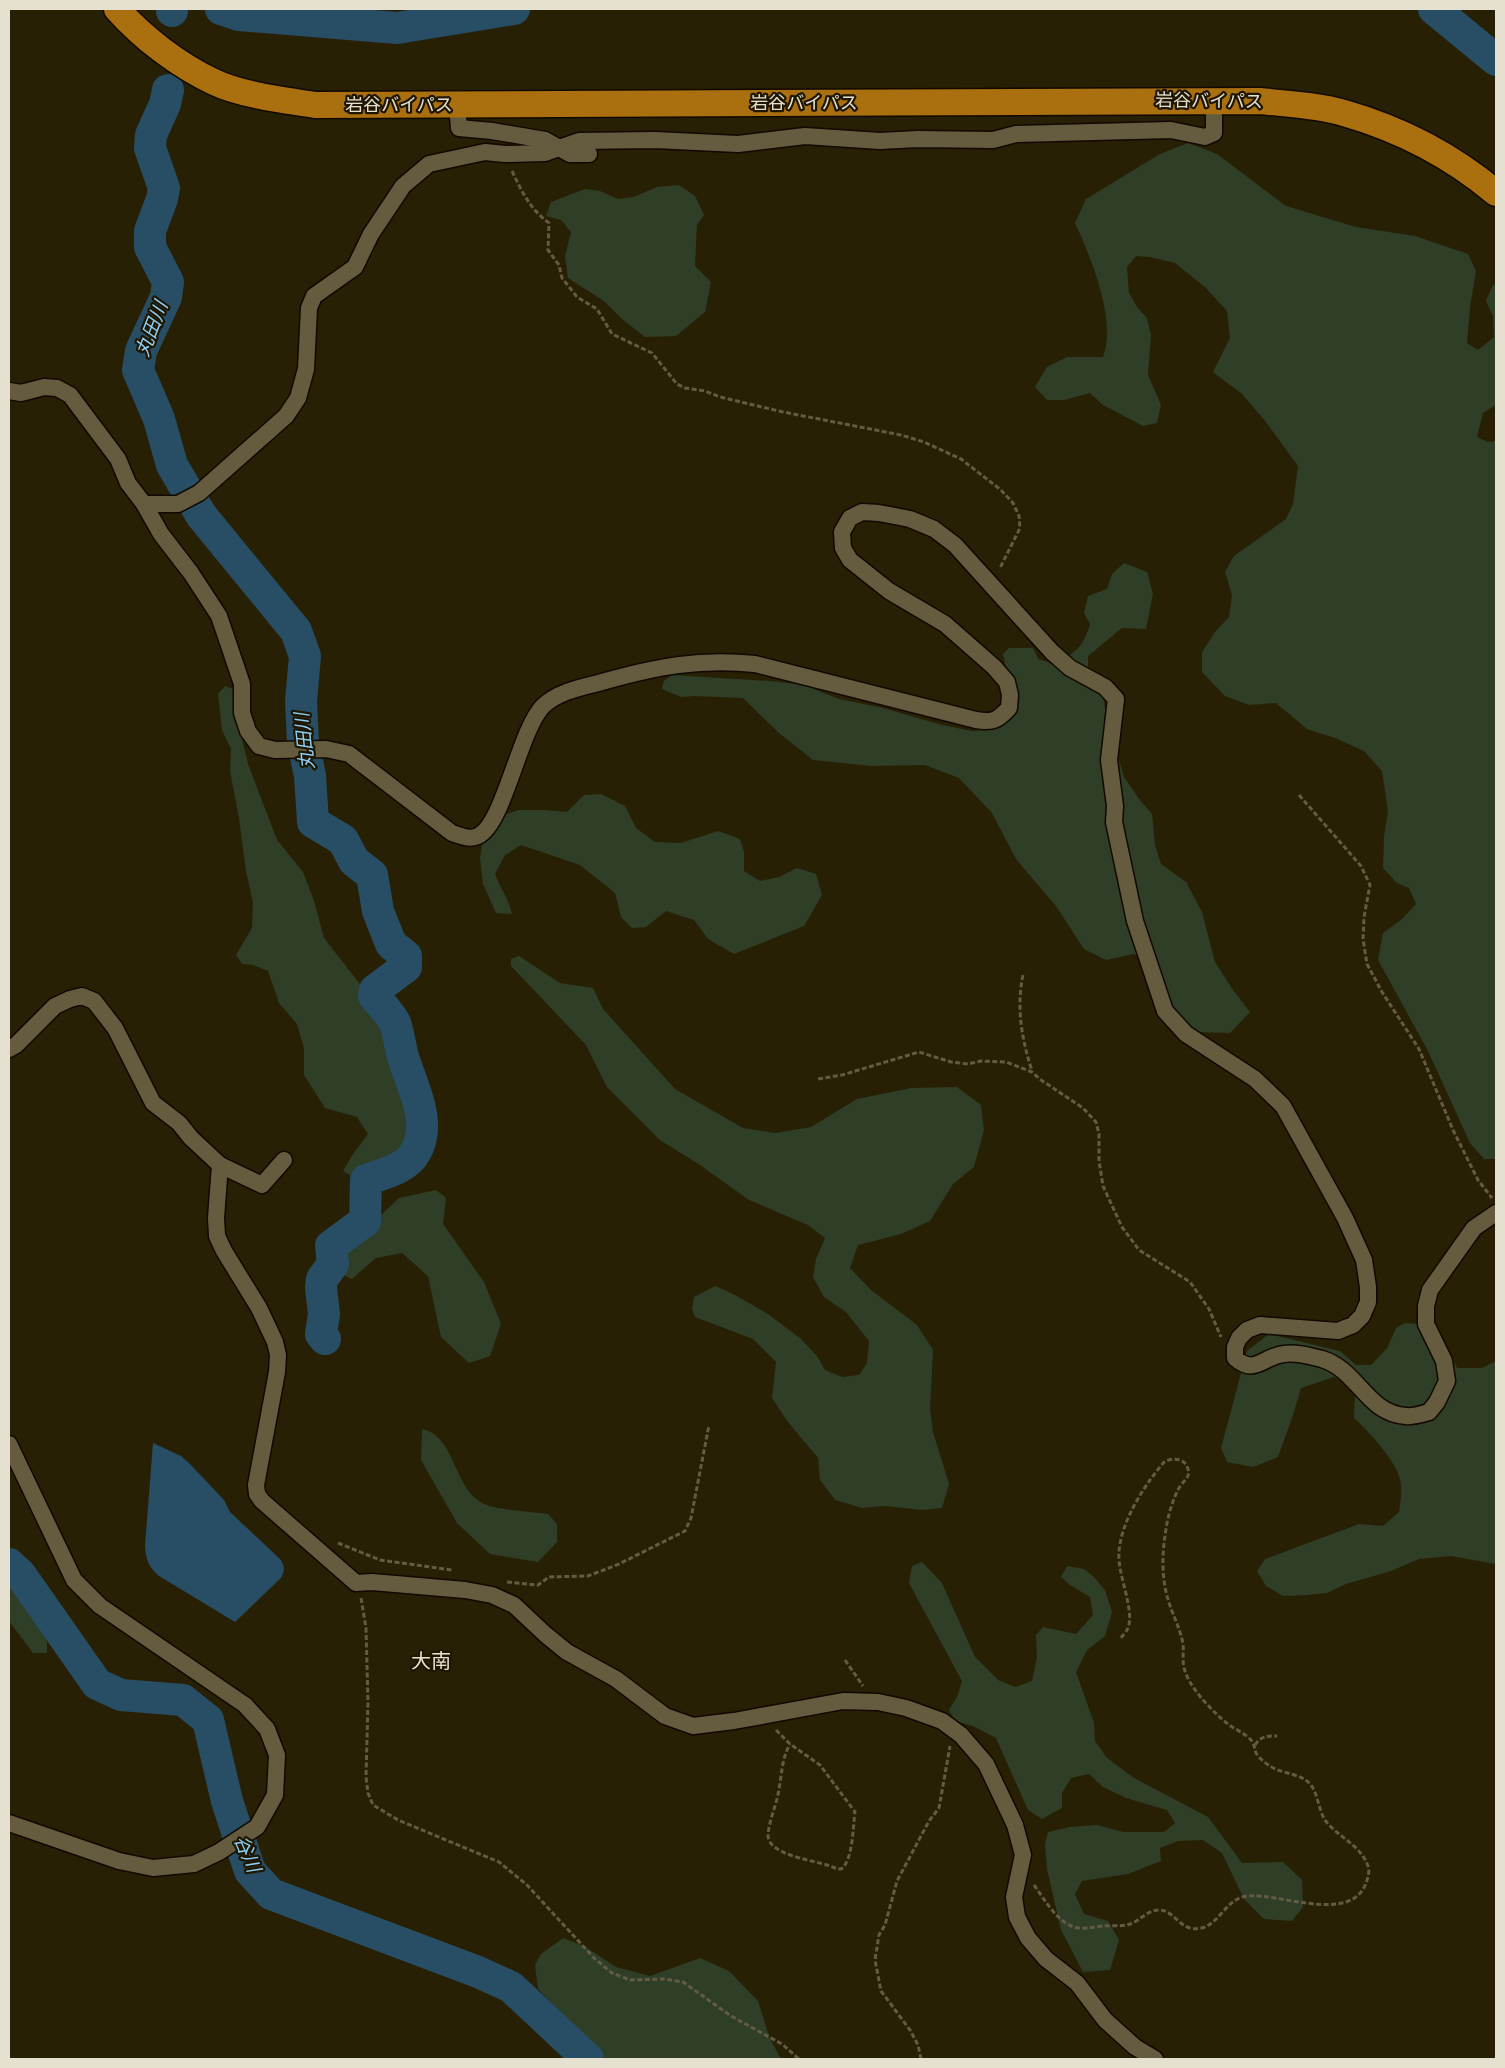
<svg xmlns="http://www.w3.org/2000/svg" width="1505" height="2068" font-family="Karla,'Noto Sans JP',sans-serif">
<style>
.green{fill:#2f3e27}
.water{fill:#274e64}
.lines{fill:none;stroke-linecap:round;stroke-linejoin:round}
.river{stroke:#274e64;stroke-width:32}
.minor-casing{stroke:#110900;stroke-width:19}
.trunk-casing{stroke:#110900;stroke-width:29}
.path{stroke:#635b43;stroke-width:3;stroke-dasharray:5 2.5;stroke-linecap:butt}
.minor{stroke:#655c3f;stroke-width:16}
.trunk{stroke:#aa6f0e;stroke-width:26}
.labels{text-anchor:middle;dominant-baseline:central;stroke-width:4.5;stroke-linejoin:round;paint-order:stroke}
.street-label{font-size:18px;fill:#e6e0d0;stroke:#1f1600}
.water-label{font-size:19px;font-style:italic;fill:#8ccef6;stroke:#1f1600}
.quarter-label{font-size:20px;fill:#e6e0d0;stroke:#1f1600}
</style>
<rect width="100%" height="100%" fill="#282004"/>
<g class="green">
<path d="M1188 143 1217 154 1286 206 1356 227 1415 236 1468 254 1476 271 1470 307 1467 343 1478 350 1494 337 1493 316 1486 301 1493 285 1496 284V405L1483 413 1477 437 1488 442 1496 441V1159H1484L1470 1143 1428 1051 1378 960 1383 933 1402 919 1416 904 1409 888 1397 883 1383 868 1384 837 1388 811 1382 771 1364 751 1335 738 1307 729 1276 703 1249 705 1225 696 1202 672V652L1215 632 1229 617 1232 595 1225 572 1234 556 1286 519 1293 504 1298 466 1266 422 1241 393 1213 372 1230 338 1227 311 1206 288 1175 263 1150 257 1136 256 1127 267 1129 293 1137 307 1147 318 1151 336 1148 375 1161 405 1157 423 1143 426 1103 405 1090 393 1064 400H1047L1035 387 1047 367 1067 357H1103C1117 321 1091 257 1075 223L1086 199 1160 154Z"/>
<polygon points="679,185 695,196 704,215 697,225 695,266 711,282 705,312 676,336 645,337 622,319 604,301 568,278 565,257 571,232 561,220 546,216 551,202 585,189 600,191 618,199 634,197 657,187"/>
<path d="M1124 563 1147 572 1153 594 1146 629 1122 628 1088 656V675L1103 696 1106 715 1124 777 1139 799 1152 814 1155 845 1161 864 1186 882 1202 912 1215 962 1233 990 1250 1012 1230 1033 1195 1032 1171 1008 1147 962 1134 954 1106 960 1084 949 1056 906 1016 859 992 813 959 778 925 765 872 766 813 760 779 733 743 698 695 696 681 697 662 689 664 681 672 675 770 681 804 685 839 699 883 708 942 725 972 731 992 730 1005 723 1008 676 1003 654 1009 648H1033L1038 659 1056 665C1075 651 1083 649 1090 624L1084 613 1088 596 1107 589 1112 574Z"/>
<polygon points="225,686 233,689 236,715 248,764 277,840 303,872 314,901 324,938 388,1020 406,1079 418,1105 411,1146 402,1160 378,1172 357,1179 343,1171 353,1154 368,1134 357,1117 325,1108 304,1075 304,1048 297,1024 279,1003 268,971 253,965 242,964 236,955 252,928 253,903 246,871 239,818 230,771 231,749 222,730 218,694"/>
<path d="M601 794 625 806 636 828 655 842 681 843 718 831 740 839 744 852V871L760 881 779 877 797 868 816 874 822 895 804 926 734 954 708 939 694 920 666 911 646 927 632 928 621 917 615 893 580 865 521 845 505 855 495 874C501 890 508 897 512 914L496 913 483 884 480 858 483 840 504 815 519 810H544L567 812 584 795Z"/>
<polygon points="519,956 560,983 593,988 603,1009 675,1089 743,1128 776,1133 811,1127 857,1099 911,1088 957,1087 981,1105 984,1130 974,1167 953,1184 930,1221 901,1234 858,1245 850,1268 871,1290 917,1325 933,1350 930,1409 933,1432 949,1484 942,1508 923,1510 885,1506 862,1508 835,1500 820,1480 818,1458 788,1422 772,1398 776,1362 753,1339 695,1317 692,1309 694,1297 715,1286 735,1295 768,1314 800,1338 817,1356 825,1370 842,1377 859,1375 867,1363 869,1341 846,1312 824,1297 813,1277 816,1259 825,1238 808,1225 749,1200 700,1165 660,1140 607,1087 586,1045 511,966 511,959"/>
<polygon points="436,1190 446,1198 443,1224 484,1282 501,1324 490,1356 469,1363 441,1337 428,1276 402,1253 376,1258 352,1279 336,1272 344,1250 354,1239 363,1237 381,1215 399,1198"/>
<path d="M1405 1323 1432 1325 1446 1346 1457 1368H1482L1496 1361V1564L1451 1556 1419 1559 1391 1571 1346 1584 1327 1593 1307 1595 1283 1596 1266 1586 1257 1571 1265 1559 1359 1524 1383 1526 1399 1512C1400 1503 1402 1494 1401 1485 1400 1464 1369 1432 1354 1418L1355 1389 1334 1377 1301 1388 1293 1415 1278 1457 1253 1467 1227 1462 1221 1448 1247 1351 1269 1334 1340 1351 1356 1365H1371L1387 1348 1396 1328Z"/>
<path d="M422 1429C457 1436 453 1493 487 1505 500 1510 532 1512 548 1514L557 1524V1542L538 1562 490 1554 457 1523 421 1460Z"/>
<polygon points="922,1562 942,1583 975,1657 998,1680 1015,1687 1032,1681 1037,1657 1036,1635 1043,1627 1076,1634 1093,1615 1090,1597 1070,1585 1061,1577 1067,1566 1084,1569 1093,1576 1105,1590 1112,1612 1105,1636 1087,1650 1076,1672 1094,1723 1095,1741 1107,1758 1134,1778 1208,1817 1242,1863 1283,1862 1302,1880 1303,1907 1292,1921 1264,1919 1244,1899 1222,1853 1203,1840 1178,1841 1160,1848 1161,1861 1128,1874 1082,1881 1075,1894 1084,1914 1108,1921 1119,1940 1110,1970 1083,1972 1061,1930 1047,1869 1045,1844 1048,1832 1070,1827 1096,1825 1124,1832 1164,1832 1175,1823 1167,1810 1126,1798 1103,1787 1089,1774 1071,1778 1062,1793 1062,1808 1042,1819 1028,1810 996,1738 973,1726 955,1721 949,1710 957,1697 962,1681 909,1583 912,1566"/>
<polygon points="9,1582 47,1641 47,1653 33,1653 9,1621"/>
<polygon points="563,1938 584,1946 616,1967 650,1976 700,1958 729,1971 758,2001 770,2039 781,2059 606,2059 538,1989 535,1965 541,1954"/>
</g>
<path class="water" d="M153 1443 181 1456 189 1463 224 1500 230 1512 280 1559C285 1566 285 1570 281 1578L235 1622 159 1576C148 1566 146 1560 145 1545Z"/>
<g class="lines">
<g class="river">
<polyline points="221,9 239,15 397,28 514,9"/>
<polyline points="1434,9 1496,60"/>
<polyline points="172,11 172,9"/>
<path d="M168 90 165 104 151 135 150 148 164 188 162 199 150 231V247L168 282 166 297 141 351 138 370 159 419 172 465 201 515 296 631 305 656 301 701 303 742 310 776 313 822 343 840 354 861 372 875 378 911 391 944 406 956V967L375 990 374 996C380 1004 391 1014 395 1023 399 1034 400 1046 403 1057 412 1086 433 1123 415 1153 406 1169 382 1174 366 1180L365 1221 331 1246 333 1264 322 1279 321 1288 324 1314 321 1334 325 1339"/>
<polyline points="9,1564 20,1574 97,1684 121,1695 183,1700 208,1720 227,1801 250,1871 271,1894 478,1972 511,1987 588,2059"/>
</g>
<g class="minor-casing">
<g id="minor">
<polyline points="457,105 459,128 492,131 545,140 570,154 589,154"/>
<path d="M9 391 21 393 44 387 57 388 70 395 118 459 128 483 144 504 161 534 191 573 219 616 242 684V713L248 731 259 746 275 750 326 749 349 754 452 833C461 836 469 840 478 836 504 824 519 731 543 706 559 691 583 687 602 682 655 667 700 658 755 664L976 720C993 723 998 720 1009 708L1010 695 1007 682 994 667 945 624 889 591 850 560 843 548 842 532 850 518 862 512 879 513 910 519 934 529 955 545 1052 652 1070 668 1105 687 1116 699 1109 760 1115 806 1114 822 1135 921 1165 1011 1186 1034 1255 1079 1283 1106 1345 1218 1364 1260 1368 1287V1302L1362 1316 1353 1325 1338 1331 1260 1325 1247 1330 1239 1338 1235 1347V1358C1255 1376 1263 1356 1284 1354 1296 1352 1310 1356 1322 1359 1358 1370 1367 1414 1406 1416 1413 1417 1422 1414 1429 1412L1437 1402 1447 1381 1444 1361 1426 1324V1306L1430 1290 1474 1228 1496 1213"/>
<polyline points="144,504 178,504 199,493 286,416 298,398 306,369 309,308 314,296 355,267 371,234 403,186 429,164 485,152 505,154 545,153 579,141 655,140 738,144 805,136 880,141 918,139 993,140 1016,134 1171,130 1205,137 1214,133 1214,100"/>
<polyline points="9,1049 16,1045 55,1006 70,999 82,996 94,1001 115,1028 153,1103 179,1123 191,1138 220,1165 216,1218 217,1236 224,1251 259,1308 275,1342 278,1355 277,1372 256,1485 257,1494 262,1501 356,1583 372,1582 465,1590 492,1595 514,1605 546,1635 567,1652 616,1679 665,1716 693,1726 734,1721 843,1701 878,1702 906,1708 942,1721 961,1735 986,1764 1015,1825 1023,1855 1014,1897 1017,1917 1028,1938 1046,1959 1077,1983 1105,2020 1135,2047 1155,2059"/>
<polyline points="220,1165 262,1185 284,1160"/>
<polyline points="9,1444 74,1580 100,1606 245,1705 267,1729 277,1755 275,1795 257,1827 219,1852 194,1864 153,1868 119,1861 9,1823"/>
</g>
</g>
<g class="trunk-casing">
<path id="trunk" d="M117 9C143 38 178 65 214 82 241 95 284 100 315 105L1260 101C1288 104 1317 105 1344 113 1400 129 1452 156 1496 193"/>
</g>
<g class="path">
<path d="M512 171C522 192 530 209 549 223L548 250 559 265 562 278 577 297 597 309 612 334 652 353 677 384 685 388 705 391 720 397 783 412 901 435 924 442 961 459 1001 490 1013 503 1019 516 1020 528 1000 568"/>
<polyline points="1299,795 1361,866 1370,885 1364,917 1363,939 1367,964 1382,992 1419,1049 1453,1130 1478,1180 1492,1198"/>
<path d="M1023 975C1016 1008 1022 1040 1032 1071"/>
<polyline points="818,1079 842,1075 919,1052 951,1062 968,1064 981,1061 1006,1062 1032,1072 1041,1080 1083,1108 1096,1122 1099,1134 1099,1161 1103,1186 1122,1227 1139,1250 1190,1282 1209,1309 1221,1337"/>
<polyline points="338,1543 380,1560 452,1570"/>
<polyline points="507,1582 538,1585 549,1577 588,1576 619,1564 685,1531 691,1518 709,1425"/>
<polyline points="361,1598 366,1628 368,1702 366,1777 368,1793 373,1805 398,1820 499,1862 527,1885 594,1958 612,1973 630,1980 664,1979 683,1982 731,2016 782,2044 799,2059"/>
<polyline points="845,1660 863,1686"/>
<path d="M776 1730 790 1744 820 1765 855 1812C853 1826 853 1861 841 1869 835 1869 832 1866 827 1865 812 1860 768 1855 768 1835 769 1820 777 1804 779 1789 782 1773 782 1758 790 1744"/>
<path d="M1255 1745C1261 1736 1267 1736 1277 1736"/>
<path d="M1034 1885C1045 1900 1059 1926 1079 1928 1087 1929 1094 1927 1102 1926 1110 1925 1122 1927 1130 1924 1140 1921 1147 1910 1159 1910 1172 1910 1178 1925 1190 1928 1218 1934 1222 1899 1247 1896 1277 1892 1351 1925 1366 1883 1368 1878 1370 1871 1368 1866 1361 1847 1343 1839 1330 1826 1318 1815 1320 1798 1311 1785 1302 1773 1281 1774 1270 1766 1265 1763 1259 1758 1256 1753 1254 1746 1254 1742 1248 1737 1242 1732 1235 1729 1229 1725 1214 1713 1187 1686 1184 1667 1182 1660 1184 1652 1183 1644 1180 1627 1171 1612 1167 1596 1162 1577 1162 1556 1165 1536 1167 1520 1171 1503 1179 1488 1183 1481 1191 1477 1188 1469 1185 1458 1174 1458 1165 1461 1145 1484 1121 1521 1119 1552 1117 1574 1135 1609 1128 1628 1127 1631 1123 1635 1121 1638"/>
<polyline points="921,2059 918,2045 910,2030 881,1991 875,1960 879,1935 885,1925 897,1881 929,1821 939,1808 950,1746"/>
</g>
<use href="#minor" class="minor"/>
<use href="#trunk" class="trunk"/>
</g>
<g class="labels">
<g class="street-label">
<text transform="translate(1209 101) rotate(1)">岩谷バイパス</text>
<text x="804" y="103">岩谷バイパス</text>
<text x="399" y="105">岩谷バイパス</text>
</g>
<g class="water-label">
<text transform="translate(152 329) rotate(-69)">丸田川</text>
<text transform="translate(305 741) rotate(-96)">丸田川</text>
<text transform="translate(247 1854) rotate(67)">谷川</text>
</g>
<g class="quarter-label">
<text x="431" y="1661">大南</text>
</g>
</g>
<rect width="1505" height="2068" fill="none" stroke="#e6e0d0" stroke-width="20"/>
</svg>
